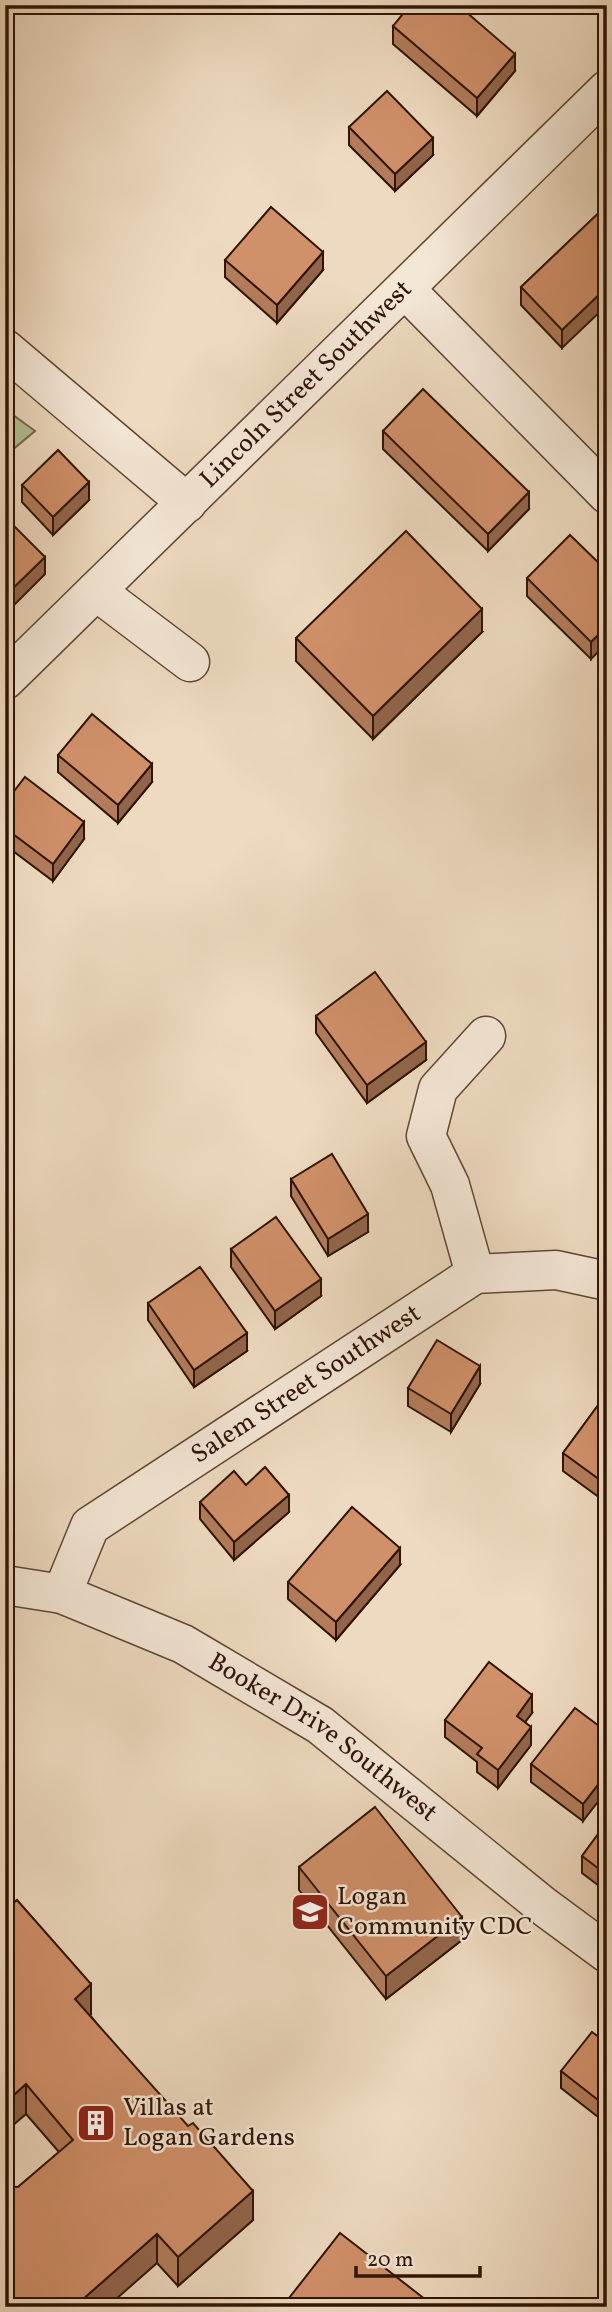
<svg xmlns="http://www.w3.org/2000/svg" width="612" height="2312" font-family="Vollkorn,serif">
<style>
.green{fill:#b3c196;stroke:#716a4e;stroke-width:2}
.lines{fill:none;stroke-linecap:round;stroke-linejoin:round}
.minor-casing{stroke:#5f4634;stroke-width:41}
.minor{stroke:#f4e7d6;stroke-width:38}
.wall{fill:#b37c5b;stroke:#2f1405;stroke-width:2}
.shaded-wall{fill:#92654a;stroke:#2f1405;stroke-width:2}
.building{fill:#d0906a;stroke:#2f1405;stroke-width:2}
.labels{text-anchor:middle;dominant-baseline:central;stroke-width:5;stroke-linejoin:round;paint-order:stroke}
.street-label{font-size:26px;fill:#2f1405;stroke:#f4e7d6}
.poi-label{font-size:26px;fill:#2f1405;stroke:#f4e7d6;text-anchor:start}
</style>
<rect width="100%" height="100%" fill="#eedac0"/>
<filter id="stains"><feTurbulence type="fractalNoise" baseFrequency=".00286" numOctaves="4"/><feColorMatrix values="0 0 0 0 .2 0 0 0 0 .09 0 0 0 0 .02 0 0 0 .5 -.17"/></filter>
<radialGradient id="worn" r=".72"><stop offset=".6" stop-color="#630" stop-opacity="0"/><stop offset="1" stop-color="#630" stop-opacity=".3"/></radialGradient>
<polygon class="green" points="5,409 35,431 5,456"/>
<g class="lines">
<g class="minor-casing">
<g id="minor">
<polyline points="405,289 607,494"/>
<polyline points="5,349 187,503"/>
<polyline points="96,591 190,662"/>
<path id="s1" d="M5 680 607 90"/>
<polyline points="475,1274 450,1185 426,1136 438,1089 486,1036"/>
<path id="s2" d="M5 1585 62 1594 183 1644 320 1725 542 1905 607 1953"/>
<path id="s3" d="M62 1594 90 1526 475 1274 556 1270 607 1281"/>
</g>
</g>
<use href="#minor" class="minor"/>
</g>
<g class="wall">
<polygon points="393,26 515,71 477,116 393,44"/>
<polygon points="349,127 433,155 395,191 349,145"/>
<polygon points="607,205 562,348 521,305 521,287"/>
<polygon points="225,260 323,270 277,323 225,277"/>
<polygon points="383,431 529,509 488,551 383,449"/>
<polygon points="22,485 89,500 53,535 22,502"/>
<polygon points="607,571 591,659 527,596 527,578"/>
<polygon points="482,632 373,739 296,661 296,638"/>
<polygon points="58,755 152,782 118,823 58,772"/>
<polygon points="5,803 84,839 53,881 5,845"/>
<polygon points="316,1016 426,1060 367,1103 316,1033"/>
<polygon points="607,1024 607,1060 600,1053 600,1030"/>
<polygon points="291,1179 368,1232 328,1256 291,1196"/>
<polygon points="231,1249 321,1296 275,1329 231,1267"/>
<polygon points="148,1303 247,1351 194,1387 148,1320"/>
<polygon points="480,1384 451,1432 408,1406 408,1388"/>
<polygon points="607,1393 607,1503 563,1471 563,1453"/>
<polygon points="246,1485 289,1512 234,1560 200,1519 200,1502"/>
<polygon points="400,1565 336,1640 288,1599 288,1582"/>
<polygon points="532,1713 525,1722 531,1745 498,1788 477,1772 477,1762 445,1737 445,1720"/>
<polygon points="607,1732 583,1821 531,1782 531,1764"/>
<polygon points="607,1822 607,1892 582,1873 582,1856"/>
<polygon points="299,1867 462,1940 386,1999 299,1890"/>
<polygon points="5,1910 91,2014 90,2015 253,2220 178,2286 157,2263 18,2187 59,2152 26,2114"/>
<polygon points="607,2043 607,2124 561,2088 561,2071"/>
</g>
<g class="shaded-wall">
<polygon points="515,54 515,71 477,116 477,98"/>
<polygon points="433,138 433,155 395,191 395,174"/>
<polygon points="323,252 323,270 277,323 277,305"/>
<polygon points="607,287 607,305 562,348 562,330"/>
<polygon points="89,482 89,500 53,535 53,517"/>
<polygon points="529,492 529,509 488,551 488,534"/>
<polygon points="45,557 45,574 5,614 5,596"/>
<polygon points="482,609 482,632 373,739 373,716"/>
<polygon points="607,626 607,643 591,659 591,642"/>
<polygon points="152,764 152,782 118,823 118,805"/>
<polygon points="84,822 84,839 53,881 53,864"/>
<polygon points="426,1042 426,1060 367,1103 367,1085"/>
<polygon points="368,1214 368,1232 328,1256 328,1239"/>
<polygon points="321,1279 321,1296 275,1329 275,1311"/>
<polygon points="247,1333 247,1351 194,1387 194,1370"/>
<polygon points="480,1366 480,1384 451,1432 451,1414"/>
<polygon points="289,1495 289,1512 234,1560 234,1542"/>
<polygon points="400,1548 400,1565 336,1640 336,1622"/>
<polygon points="532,1695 532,1713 517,1733 517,1716"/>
<polygon points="531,1727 531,1745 498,1788 498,1770"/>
<polygon points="607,1773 607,1790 583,1821 583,1804"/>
<polygon points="462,1917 462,1940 386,1999 386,1976"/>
<polygon points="91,1984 91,2014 75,2028 75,1999"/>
<polygon points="26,2084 26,2114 5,2132 5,2103"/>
<polygon points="253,2191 253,2220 178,2286 178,2257"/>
<polygon points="157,2234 157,2263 107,2307 74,2307"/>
</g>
<g class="building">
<polygon points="410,5 458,5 515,54 477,98 393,26"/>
<polygon points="387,91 433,138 395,174 349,127"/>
<polygon points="607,205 607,287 562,330 521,287"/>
<polygon points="271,207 323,252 277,305 225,260"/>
<polygon points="423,389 529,492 488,534 383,431"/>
<polygon points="58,450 89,482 53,517 22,485"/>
<polygon points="5,517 45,557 5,596"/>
<polygon points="406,531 482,609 373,716 296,638"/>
<polygon points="570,535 607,571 607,626 591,642 527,578"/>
<polygon points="92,714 152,764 118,805 58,755"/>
<polygon points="25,777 84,822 53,864 5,828 5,803"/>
<polygon points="375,972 426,1042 367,1085 316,1016"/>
<polygon points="607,1024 607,1037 600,1030"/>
<polygon points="332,1154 368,1214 328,1239 291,1179"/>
<polygon points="276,1217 321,1279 275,1311 231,1249"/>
<polygon points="200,1267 247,1333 194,1370 148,1303"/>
<polygon points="437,1340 480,1366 451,1414 408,1388"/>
<polygon points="607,1393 607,1485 563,1453"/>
<polygon points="265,1467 289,1495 234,1542 200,1502 234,1471 246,1485"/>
<polygon points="352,1507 400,1548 336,1622 288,1582"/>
<polygon points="489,1662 532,1695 517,1716 531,1727 498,1770 477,1754 482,1748 445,1720"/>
<polygon points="575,1708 607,1732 607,1773 583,1804 531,1764"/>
<polygon points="375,1807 462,1917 386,1976 299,1867"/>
<polygon points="607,1822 607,1875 582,1856"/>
<polygon points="17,1900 91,1984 75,1999 188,2126 193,2123 253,2191 178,2257 157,2234 74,2307 5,2307 5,2186 18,2187 73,2140 26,2084 5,2103 5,1910"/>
<polygon points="592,2032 607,2043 607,2107 561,2071"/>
<polygon points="340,2233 435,2307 282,2307"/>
</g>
<defs>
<g id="school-square" transform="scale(2.0125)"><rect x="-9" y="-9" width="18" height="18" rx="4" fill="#8f2418" stroke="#f4e7d6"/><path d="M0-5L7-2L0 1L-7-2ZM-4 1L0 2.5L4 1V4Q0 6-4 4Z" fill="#fff"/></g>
<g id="building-square" transform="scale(2.0125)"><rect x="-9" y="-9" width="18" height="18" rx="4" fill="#8f2418" stroke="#f4e7d6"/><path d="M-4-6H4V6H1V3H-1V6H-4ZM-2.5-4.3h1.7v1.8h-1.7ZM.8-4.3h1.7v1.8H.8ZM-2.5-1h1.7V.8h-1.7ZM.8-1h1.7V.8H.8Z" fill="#fff"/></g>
</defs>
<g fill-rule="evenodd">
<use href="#school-square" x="310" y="1912"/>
<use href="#building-square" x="96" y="2123"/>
</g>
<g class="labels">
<g class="street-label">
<text stroke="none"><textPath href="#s1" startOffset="422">Lincoln Street Southwest</textPath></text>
<text stroke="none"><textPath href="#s3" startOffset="332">Salem Street Southwest</textPath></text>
<text stroke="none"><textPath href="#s2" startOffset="357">Booker Drive Southwest</textPath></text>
</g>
<g class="poi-label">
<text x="337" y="1897">Logan<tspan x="337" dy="30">Community CDC</tspan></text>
<text x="123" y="2108">Villas at<tspan x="123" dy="30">Logan Gardens</tspan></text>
</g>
</g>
<rect width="612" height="2312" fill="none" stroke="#eedac0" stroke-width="28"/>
<rect x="7" y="7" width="598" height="2298" fill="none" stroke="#2f1405" stroke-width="3.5"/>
<rect x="14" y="14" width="584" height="2284" fill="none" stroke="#2f1405" stroke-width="2"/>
<path d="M356 2266v10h124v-10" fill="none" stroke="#2f1405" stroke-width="3.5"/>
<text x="367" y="2266" font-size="21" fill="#2f1405" stroke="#f4e7d6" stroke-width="5" paint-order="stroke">20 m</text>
<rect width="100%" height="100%" filter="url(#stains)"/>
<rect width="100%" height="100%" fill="url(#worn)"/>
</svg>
